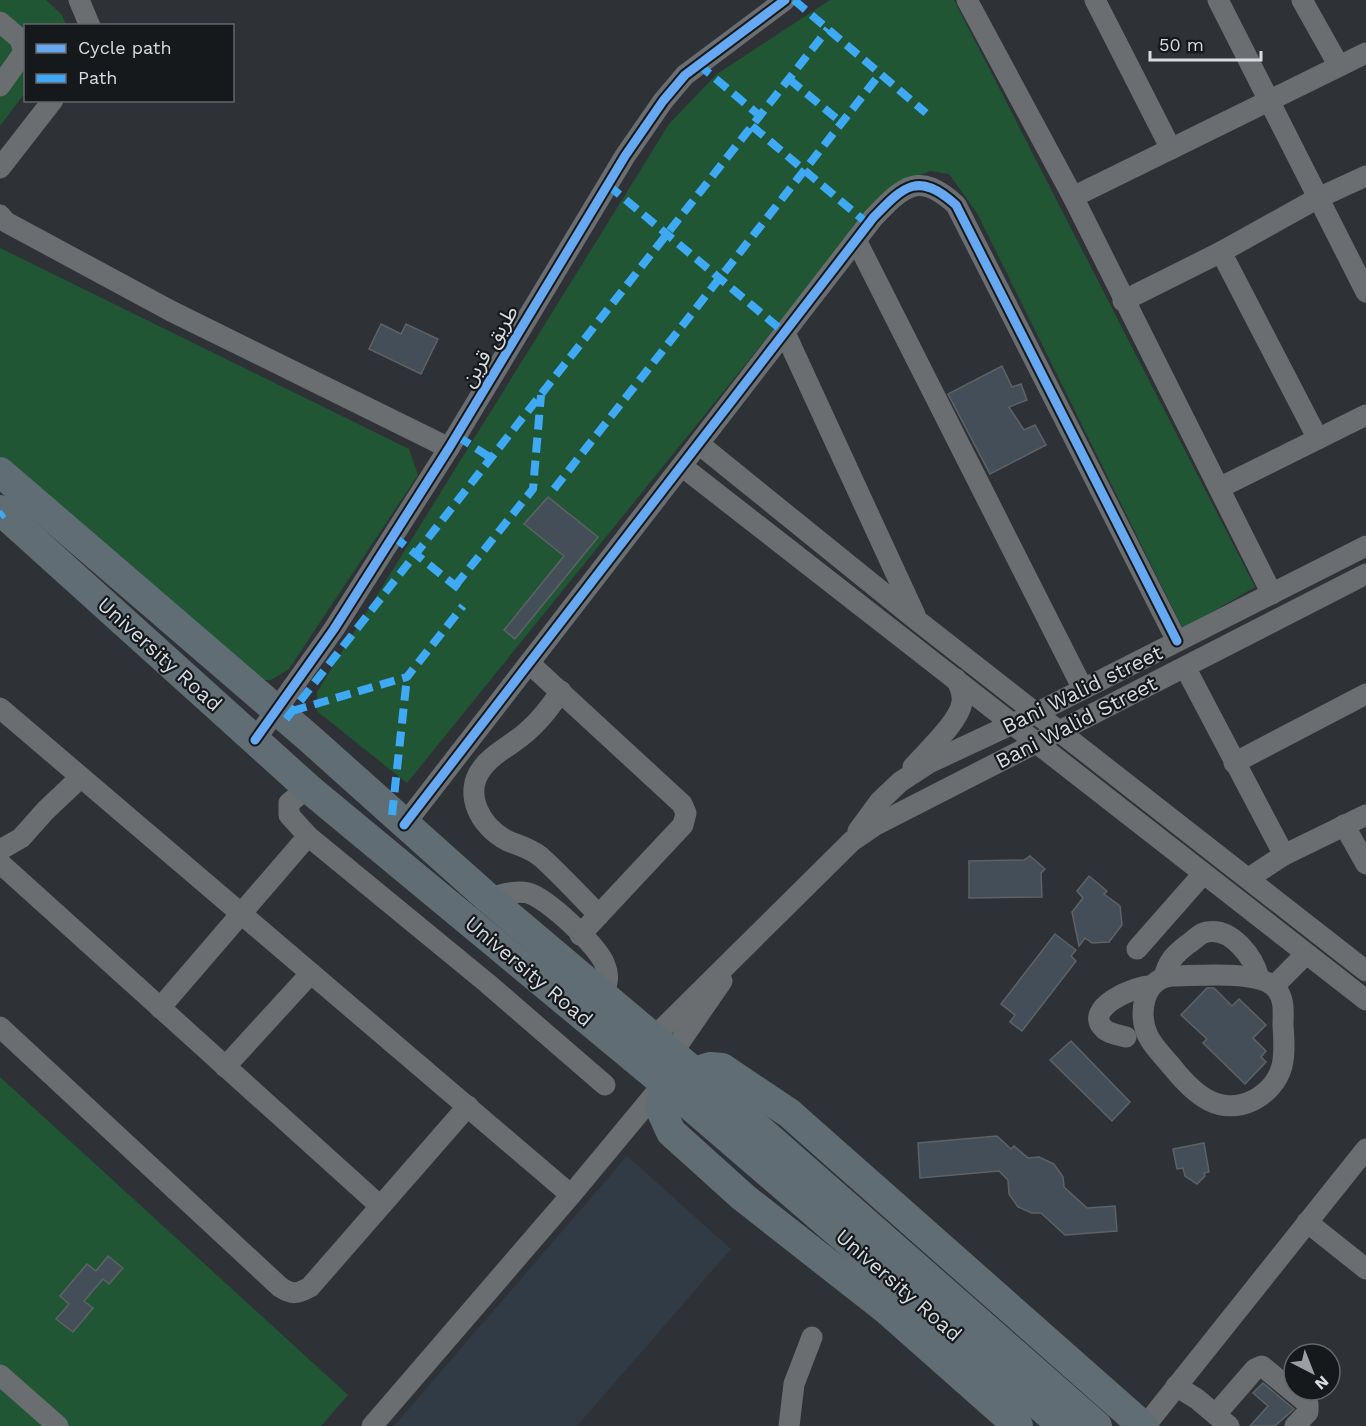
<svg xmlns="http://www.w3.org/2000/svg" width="1366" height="1426" font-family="'Work Sans','Noto Sans Arabic',sans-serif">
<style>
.built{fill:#303b46}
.green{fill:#205634}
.building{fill:#434e58;stroke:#5e6265;stroke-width:1.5}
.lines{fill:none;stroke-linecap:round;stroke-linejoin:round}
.minor{stroke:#6a6e71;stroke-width:21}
.highway{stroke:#616d74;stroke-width:30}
.quiet{stroke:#3fa9f5;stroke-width:8;stroke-dasharray:15 8;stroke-linecap:butt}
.cycleway-casing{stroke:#16191c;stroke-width:13}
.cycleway{stroke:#66a8f1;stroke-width:9}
.labels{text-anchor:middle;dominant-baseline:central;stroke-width:4.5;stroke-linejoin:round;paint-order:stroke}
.street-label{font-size:21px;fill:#d8dce0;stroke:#16191c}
</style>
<rect width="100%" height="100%" fill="#2e3236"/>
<polygon class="built" points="627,1156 731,1249 577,1426 394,1426"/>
<g class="green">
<polygon points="0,0 46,0 62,15 66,25 26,26 25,93 0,126"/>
<polygon points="830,0 954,0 1255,587 1183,629 977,213 949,174 930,171 901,183 868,213 407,783 317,711 317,692 669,124 717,74"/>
<polygon points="0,248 409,449 418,475 289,669 271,680 249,680 0,465"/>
<polygon points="0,1077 348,1395 321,1426 0,1426"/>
</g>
<g class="building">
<polygon points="381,324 401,334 406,324 438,339 421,374 369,349"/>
<polygon points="1002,366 1012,387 1021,384 1027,400 1009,407 1024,430 1035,425 1046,445 990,474 948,394"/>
<polygon points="548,497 598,537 515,639 504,630 564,556 524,524"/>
<polygon points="1030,856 1045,869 1041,873 1042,897 969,898 969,861 1024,860"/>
<polygon points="1089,876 1107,891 1104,894 1120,906 1122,925 1109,942 1092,943 1085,938 1079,946 1072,912 1083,898 1077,891"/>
<polygon points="1055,934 1076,950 1071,956 1076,961 1022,1031 1010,1022 1015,1015 1001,1004"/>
<polygon points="1207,988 1214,988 1232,1006 1239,999 1266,1025 1253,1038 1266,1051 1261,1057 1266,1062 1245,1084 1203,1043 1207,1039 1181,1015"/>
<polygon points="1071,1041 1130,1102 1112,1121 1050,1060"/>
<polygon points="997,1136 1011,1149 1014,1146 1028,1158 1039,1157 1054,1164 1063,1177 1064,1187 1087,1208 1115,1206 1117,1231 1065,1235 1041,1213 1032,1213 1018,1207 1009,1194 1008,1180 999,1171 920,1178 918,1143"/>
<polygon points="1204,1143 1209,1172 1204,1173 1205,1176 1197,1184 1185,1176 1183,1168 1177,1169 1173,1149"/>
<polygon points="108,1256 123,1268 109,1284 103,1279 84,1301 93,1308 73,1332 56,1319 69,1304 60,1296 87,1264 96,1271"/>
<polygon points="1263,1383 1294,1409 1275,1426 1250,1426 1268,1406 1253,1393"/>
</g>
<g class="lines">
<g class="minor">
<polyline points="79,0 90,26"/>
<polyline points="967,0 1073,197 1272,594"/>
<polyline points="1095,0 1171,149"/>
<polyline points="1218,0 1366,292"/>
<polyline points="1302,0 1339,66"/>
<polyline points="0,22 20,39 24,52 0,86"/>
<polyline points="0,168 53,100"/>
<polyline points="1073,197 1366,53"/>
<polyline points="0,215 6,222 171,311 449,448"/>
<polyline points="856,240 1083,689"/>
<polyline points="1221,252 1318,439"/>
<polyline points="1123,301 1221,252 1318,198 1366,176"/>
<polyline points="785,333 915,615"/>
<polyline points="699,444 918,621 1366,971"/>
<polyline points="683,467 1366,1000"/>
<polyline points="1219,488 1366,415"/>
<polyline points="529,663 682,804 686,813 683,825 580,935"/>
<polyline points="1185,667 1284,855"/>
<path d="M561 691C548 711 534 728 515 741 503 750 492 755 483 767 462 793 480 827 508 841 520 846 530 848 541 857 561 875 580 896 599 915"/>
<polyline points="0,708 571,1195"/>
<polyline points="255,740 334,629 449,448 625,156 663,101 685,75 785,0"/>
<polyline points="1234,763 1366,694"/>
<path d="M913 767C926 752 960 721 962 702 963 693 960 687 956 679"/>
<polyline points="308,788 289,803 289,815 308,836 487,983 605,1085"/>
<path d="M404 825 873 218C903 187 918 170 956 205L1177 641"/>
<polyline points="1344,825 1366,864"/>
<polyline points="858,831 880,801 900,782 929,763 1036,713 1366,546"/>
<polyline points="0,850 21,838 46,810 81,777"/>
<polyline points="0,863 379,1205"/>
<polyline points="1249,878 1284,855 1366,815"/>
<path d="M488 898C501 895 515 890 528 893 547 898 599 947 605 965 610 977 607 985 602 996"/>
<polyline points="1137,949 1203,874"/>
<path d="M1172 976C1197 976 1263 969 1277 990 1285 1000 1283 1013 1283 1025 1284 1039 1285 1053 1282 1066 1278 1081 1267 1093 1254 1100 1219 1117 1194 1094 1173 1068 1165 1058 1154 1048 1148 1036 1137 1013 1144 978 1172 976Z"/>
<path d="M1164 977C1168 961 1175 954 1188 944 1195 940 1199 933 1207 932 1232 927 1254 958 1259 978"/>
<polyline points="1274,986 1306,954"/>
<polyline points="160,1008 308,836"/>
<path d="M0 1027 280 1287C292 1295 298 1294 310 1287L468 1106"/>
<path d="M1126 1037C1120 1035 1109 1034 1104 1029 1082 1008 1135 986 1150 986"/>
<polyline points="653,1038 852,841 874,826 1366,574"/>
<polyline points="671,1055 722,981"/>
<polyline points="225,1067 311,973"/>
<polyline points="1307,1222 1366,1269"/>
<polyline points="0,1375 58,1426"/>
<polyline points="1176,1386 1197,1399 1229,1426"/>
<polyline points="1216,1414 1255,1369 1262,1366 1308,1404 1308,1412 1295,1426"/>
<polyline points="372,1426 571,1195 664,1083"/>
<polyline points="789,1426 794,1384 812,1337"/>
<polyline points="1145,1426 1366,1149"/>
</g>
<g class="highway">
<polyline points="0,472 309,738 488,898 694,1072 1097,1426"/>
<polyline points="0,510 308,788 664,1083 1063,1426"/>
<polyline points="694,1072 710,1067 722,1068 789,1113 1143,1426"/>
<polyline points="668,1087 663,1094 661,1110 671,1132 743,1197 887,1310 1018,1426"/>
</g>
<g class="quiet">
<polyline points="794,0 926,113"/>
<polyline points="698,64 760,116"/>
<polyline points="789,79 842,123"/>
<polyline points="752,126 868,224"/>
<polyline points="608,185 785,333"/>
<polyline points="457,436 491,458"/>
<polyline points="554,489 880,74"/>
<polyline points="0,516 4,513"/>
<polyline points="393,536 462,591"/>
<polyline points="455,586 533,489 541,395"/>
<polyline points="292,711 407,677 463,606"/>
<polyline points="286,719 828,29"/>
<polyline points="392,815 407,677"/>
</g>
<g class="cycleway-casing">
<g id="cycleway">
<polyline points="255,740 334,629 449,448 625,156 663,101 685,75 785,0"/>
<path d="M404 825 873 218C903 187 918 170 956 205L1177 641"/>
</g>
</g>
<use href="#cycleway" class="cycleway"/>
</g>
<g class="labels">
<g class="street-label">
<text transform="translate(489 346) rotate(-59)">طريق قرين</text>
<text transform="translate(160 654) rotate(42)">University Road</text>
<text transform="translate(1082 689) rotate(-26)">Bani Walid street</text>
<text transform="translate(1076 722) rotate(-27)">Bani Walid Street</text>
<text transform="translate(529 971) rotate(40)">University Road</text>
<text transform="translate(899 1285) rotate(41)">University Road</text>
</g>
</g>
<rect x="24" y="24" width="210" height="78" fill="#16191c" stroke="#64676a" stroke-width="1.5"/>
<rect x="36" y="44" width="30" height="9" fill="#66a8f1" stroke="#64676a" stroke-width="1.5"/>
<text x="78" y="54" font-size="18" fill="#d8dce0">Cycle path</text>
<rect x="36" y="74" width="30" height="9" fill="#3fa9f5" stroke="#64676a" stroke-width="1.5"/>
<text x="78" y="84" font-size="18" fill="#d8dce0">Path</text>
<g transform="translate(1312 1372) rotate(138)"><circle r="28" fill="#16191c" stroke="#64676a" stroke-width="1.5"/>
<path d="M0-4.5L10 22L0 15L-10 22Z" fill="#9ca0a4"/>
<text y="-9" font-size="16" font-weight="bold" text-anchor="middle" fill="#d8dce0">N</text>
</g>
<path d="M1150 51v9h111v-9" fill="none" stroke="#d8dce0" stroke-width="3"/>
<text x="1159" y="51" font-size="18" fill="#d8dce0" stroke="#16191c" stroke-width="4.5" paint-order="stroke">50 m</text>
</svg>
